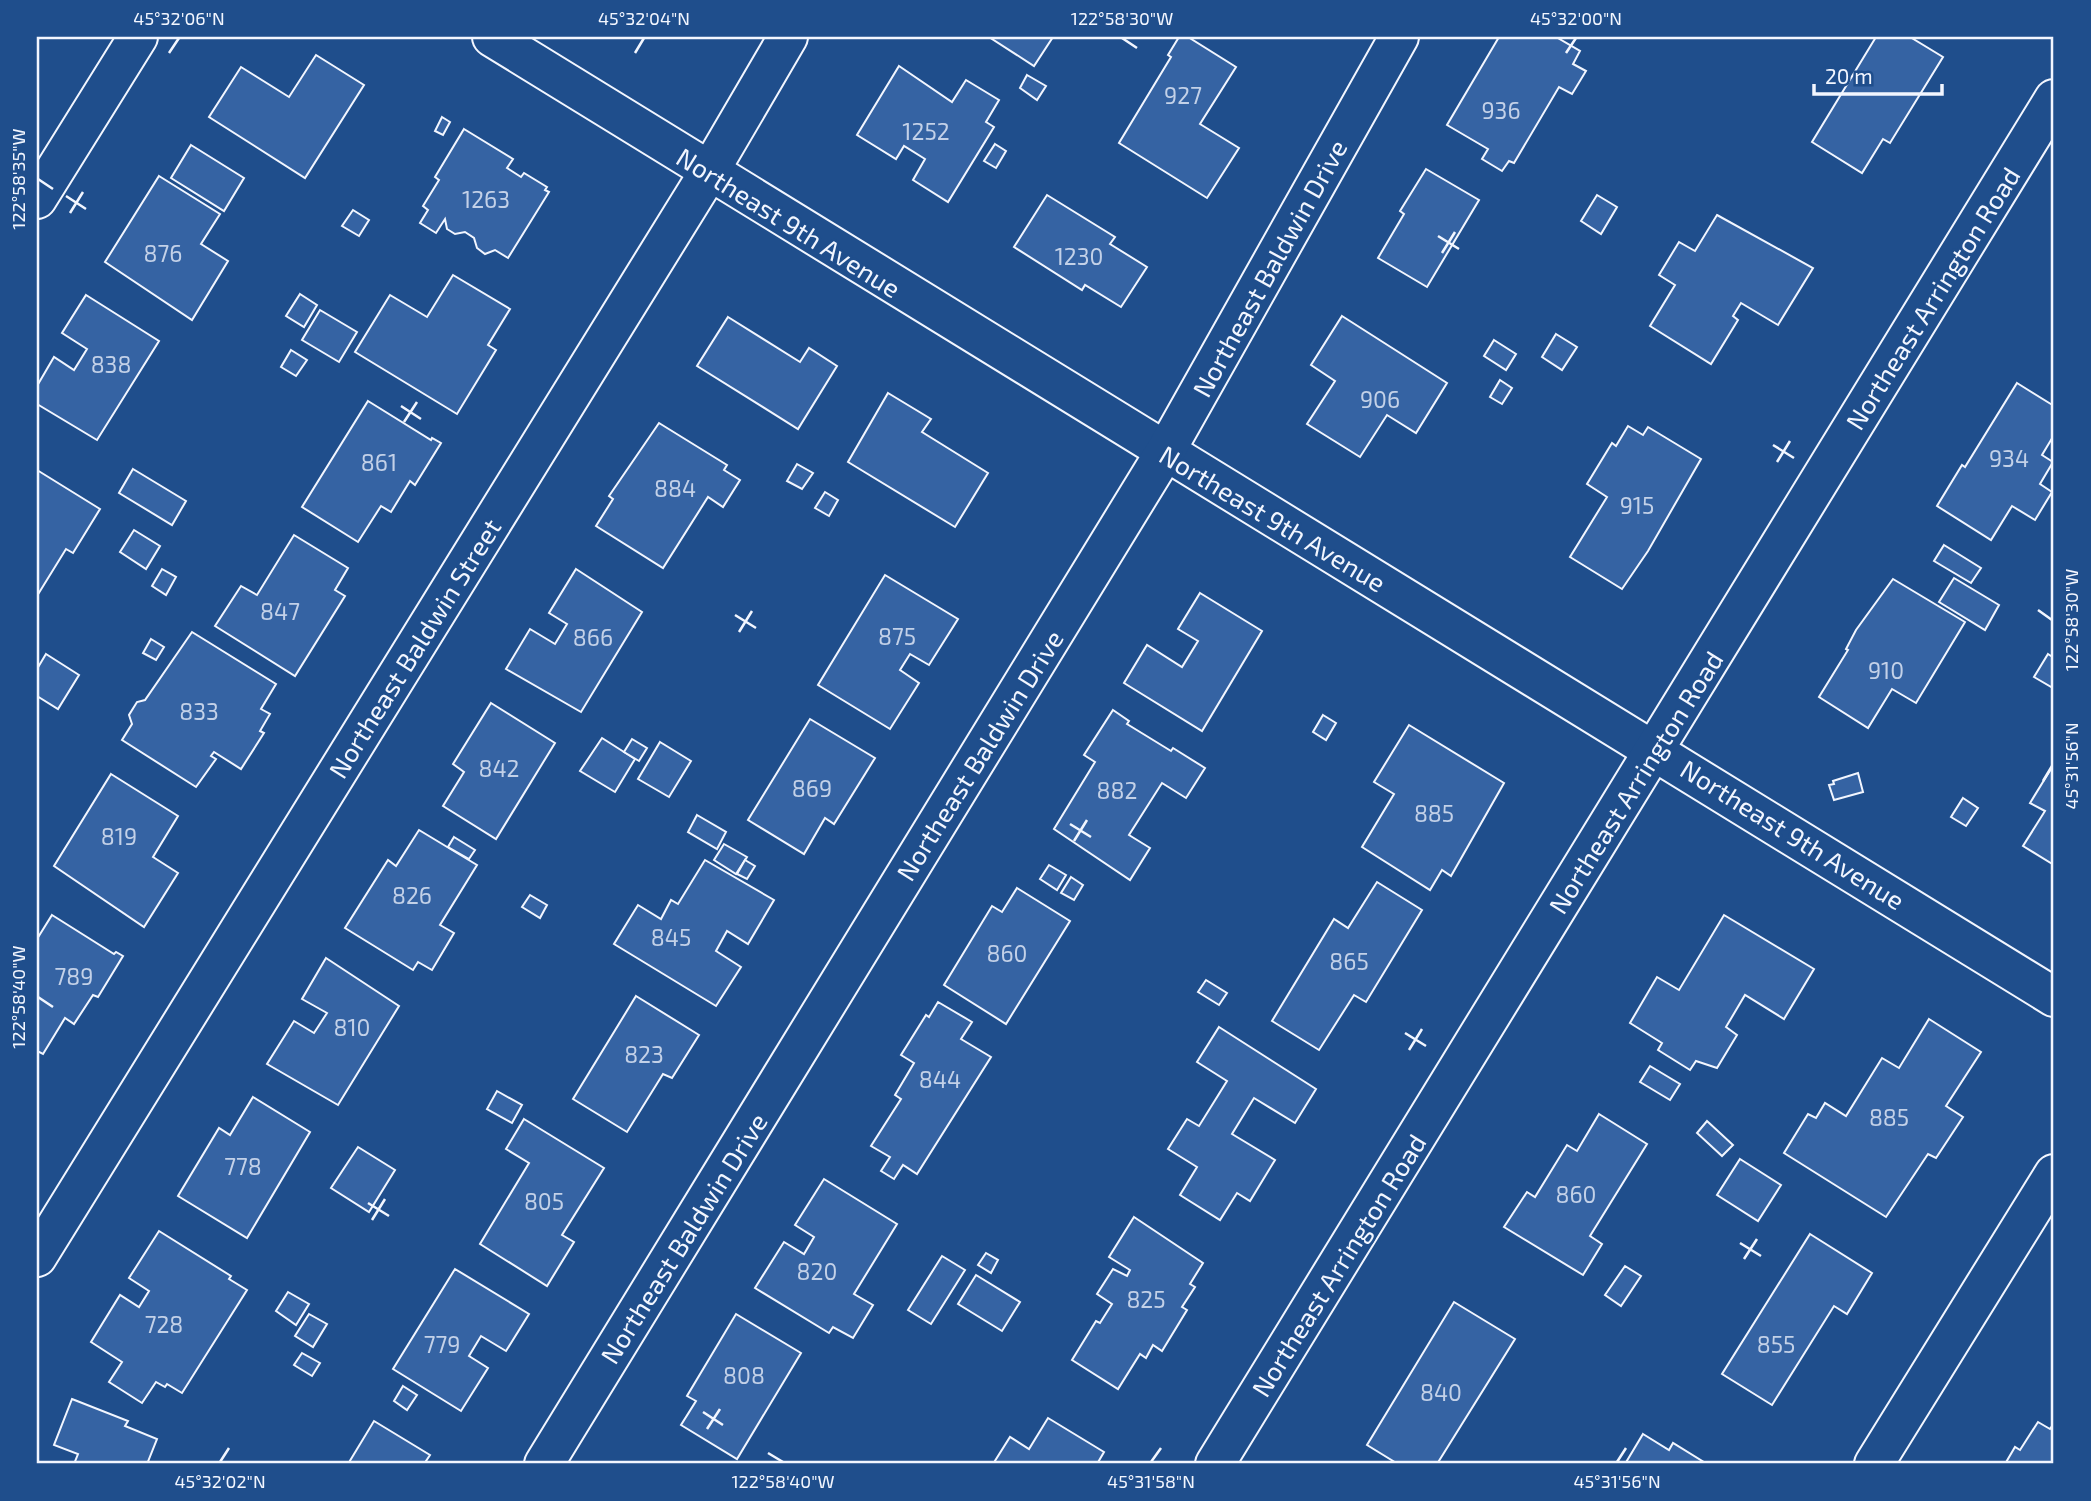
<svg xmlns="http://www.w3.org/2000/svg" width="2091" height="1501" font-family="'Exo 2',sans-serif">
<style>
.building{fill:#3563a3;stroke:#f2f6ff;stroke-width:2}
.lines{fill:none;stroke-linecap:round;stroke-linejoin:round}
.minor-casing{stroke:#f2f6ff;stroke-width:42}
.minor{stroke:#1f4e8c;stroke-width:38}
.ticks{fill:none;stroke:#f2f6ff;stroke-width:2.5}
.labels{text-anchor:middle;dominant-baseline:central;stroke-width:5;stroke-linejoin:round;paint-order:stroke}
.number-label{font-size:23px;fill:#c3d1e8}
.street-label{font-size:26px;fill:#f2f6ff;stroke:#1f4e8c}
.neatline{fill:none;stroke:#f2f6ff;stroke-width:2.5}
.ticks-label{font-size:18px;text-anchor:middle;fill:#f2f6ff}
</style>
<rect width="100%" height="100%" fill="#1f4e8c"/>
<g class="building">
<polygon points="989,37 1053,37 1034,66"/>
<polygon points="1179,37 1188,37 1236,67 1200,124 1239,148 1207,198 1119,143 1171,57 1168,55"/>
<polygon points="1499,37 1556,37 1580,51 1573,64 1586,71 1572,94 1559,87 1514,163 1509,161 1502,171 1482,159 1488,149 1447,125"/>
<polygon points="1876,37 1910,37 1943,57 1890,143 1883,139 1862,173 1812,142"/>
<polygon points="316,55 364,85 305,178 209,117 241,67 289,97"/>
<polygon points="899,66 952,102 966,80 999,100 986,122 994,127 948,202 913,180 925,159 904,146 896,159 857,135"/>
<polygon points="1027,75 1046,86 1037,100 1020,88"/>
<polygon points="442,117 450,122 443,135 435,131"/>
<polygon points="464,129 513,159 507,168 521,177 524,173 547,187 545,190 549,192 508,258 495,250 485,254 477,248 474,238 465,232 455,234 447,229 445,219 436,233 420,223 428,210 423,206 439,180 435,177"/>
<polygon points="995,144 1006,151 996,168 984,161"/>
<polygon points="191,145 244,178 224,211 171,178"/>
<polygon points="1426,169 1479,200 1427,287 1378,258 1404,214 1400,211"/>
<polygon points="159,176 220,214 201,244 228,261 192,320 105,262"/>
<polygon points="1047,195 1115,237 1110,244 1147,267 1121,307 1085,285 1082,290 1014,247"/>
<polygon points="1597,195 1617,207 1601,234 1581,221"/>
<polygon points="353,210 369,220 359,236 342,226"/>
<polygon points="1717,215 1813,268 1778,325 1741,303 1733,316 1738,320 1711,364 1650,326 1675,285 1659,275 1679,242 1695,251"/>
<polygon points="453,275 510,309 488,345 496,350 457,414 355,352 390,295 427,317"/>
<polygon points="300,294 317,305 304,327 286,316"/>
<polygon points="86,295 159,341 97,440 37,404 37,386 54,357 74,370 87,349 62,333"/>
<polygon points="320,310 357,332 339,362 302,340"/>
<polygon points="1342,316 1447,383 1416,433 1387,415 1360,457 1307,424 1335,381 1311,365"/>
<polygon points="728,317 800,362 809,348 837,366 798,429 697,366"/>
<polygon points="1556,334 1577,347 1562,370 1542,357"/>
<polygon points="1494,340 1516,354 1506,370 1484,356"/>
<polygon points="291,350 307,360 296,376 281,367"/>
<polygon points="1500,380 1512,388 1502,404 1490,397"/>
<polygon points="2017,383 2054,406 2054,435 2042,455 2053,462 2040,484 2052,492 2035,520 2012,506 1991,540 1937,506 1962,465 1965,467"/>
<polygon points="888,393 931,419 922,432 988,473 955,527 848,462"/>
<polygon points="368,401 431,440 432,438 441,443 415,485 410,481 391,512 381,506 358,542 302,507"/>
<polygon points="659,423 727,465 724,470 740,480 723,507 708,497 663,568 596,526 613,499 609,496"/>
<polygon points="1628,426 1643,435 1648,427 1701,459 1648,551 1622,589 1570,557 1607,497 1587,484 1612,443 1616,446"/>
<polygon points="797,464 813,473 802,489 787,481"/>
<polygon points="133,469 186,501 172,525 119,493"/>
<polygon points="37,470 100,509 73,553 66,549 37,596"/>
<polygon points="825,492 838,500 829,516 815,508"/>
<polygon points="134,530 160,546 146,569 120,552"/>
<polygon points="294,535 348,568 335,590 345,596 295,676 215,626 241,586 257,595"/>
<polygon points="1944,545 1981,568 1971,583 1934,561"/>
<polygon points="162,569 176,577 166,595 152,586"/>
<polygon points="576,569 642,612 581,712 506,669 530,629 555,644 567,624 549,613"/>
<polygon points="885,575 958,619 929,665 910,654 900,670 919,683 890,729 818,685"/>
<polygon points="1954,578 1999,605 1985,630 1939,602"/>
<polygon points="1893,579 1965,622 1916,703 1892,689 1868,728 1819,697 1848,650 1846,649 1856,630"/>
<polygon points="1200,593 1262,631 1202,731 1124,683 1147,645 1182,667 1198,641 1178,629"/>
<polygon points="192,632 276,684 261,709 270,714 260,731 264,733 241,769 214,752 211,756 216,759 196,787 122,740 132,724 129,715 137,702 145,700"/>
<polygon points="151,639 164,647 156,660 143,653"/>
<polygon points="46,654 79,675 58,709 37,696 37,669"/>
<polygon points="2048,654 2054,658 2053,688 2034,677"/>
<polygon points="491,703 555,743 496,839 443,806 464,772 453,764"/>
<polygon points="1113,710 1129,721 1127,724 1171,751 1173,748 1205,768 1186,798 1162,783 1129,835 1150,848 1130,880 1054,829 1095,762 1084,755"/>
<polygon points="1323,715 1336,723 1326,740 1313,732"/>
<polygon points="810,719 875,758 834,824 825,818 804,854 748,820"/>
<polygon points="1409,725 1504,783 1451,876 1442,870 1430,890 1362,847 1394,794 1374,782"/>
<polygon points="602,738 635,759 615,792 580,771"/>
<polygon points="632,739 647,748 639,761 624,752"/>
<polygon points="660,742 691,761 669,797 638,779"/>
<polygon points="2054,764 2054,865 2023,846 2045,811 2030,803"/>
<polygon points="1858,773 1863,792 1834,800 1829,785 1834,784 1833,781"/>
<polygon points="111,774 178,816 153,857 178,873 144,927 54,866"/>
<polygon points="1963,798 1978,808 1966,826 1951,817"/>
<polygon points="697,815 726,832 717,849 688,832"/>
<polygon points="419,830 477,865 440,925 454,933 432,970 418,962 413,970 345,928 388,860 396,866"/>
<polygon points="454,837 475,850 469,859 448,847"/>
<polygon points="724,844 747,857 736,874 714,860"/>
<polygon points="705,860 774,900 748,944 727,931 716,951 741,967 716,1006 614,944 638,905 661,919 671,900 678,904"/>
<polygon points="745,860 755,866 747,879 737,874"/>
<polygon points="1049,865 1066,875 1057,890 1040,879"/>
<polygon points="1071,877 1083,885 1074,900 1061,893"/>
<polygon points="1377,882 1422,910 1366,1002 1354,995 1319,1050 1272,1021 1334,919 1348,928"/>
<polygon points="1017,888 1070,921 1006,1024 944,985 992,906 1002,912"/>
<polygon points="530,895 547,905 540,918 522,907"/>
<polygon points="52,915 114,954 116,952 123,956 98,997 93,995 74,1024 65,1018 43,1054 37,1051 37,939"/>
<polygon points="1724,915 1814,969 1784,1019 1745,995 1726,1027 1737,1035 1717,1068 1696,1061 1690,1070 1658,1050 1662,1043 1630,1023 1657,977 1679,990"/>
<polygon points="326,958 399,1006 338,1105 267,1064 294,1021 314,1033 327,1013 302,999"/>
<polygon points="1206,980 1227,993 1219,1005 1198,992"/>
<polygon points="636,996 699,1035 672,1078 663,1074 627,1132 573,1099"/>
<polygon points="938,1002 972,1022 961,1039 991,1057 917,1174 903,1165 894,1179 881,1171 890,1157 871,1146 901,1099 895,1095 914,1063 901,1055 926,1015 929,1017"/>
<polygon points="1929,1019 1981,1052 1946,1106 1963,1117 1936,1158 1928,1154 1886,1217 1784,1153 1808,1114 1816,1118 1825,1103 1846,1116 1882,1058 1899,1068"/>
<polygon points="1219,1027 1316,1089 1295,1123 1254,1098 1232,1134 1275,1160 1250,1201 1237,1193 1220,1220 1180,1195 1197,1167 1168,1149 1187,1119 1199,1126 1227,1081 1197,1062"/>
<polygon points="1650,1066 1680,1084 1670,1100 1640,1082"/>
<polygon points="497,1091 522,1105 512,1123 487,1109"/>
<polygon points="253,1097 310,1132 247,1238 178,1196 219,1128 230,1135"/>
<polygon points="1599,1114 1647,1144 1590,1236 1602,1244 1583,1275 1504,1227 1527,1192 1535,1197 1567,1145 1577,1151"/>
<polygon points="524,1119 604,1168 562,1235 574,1242 547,1286 480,1244 529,1163 506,1149"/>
<polygon points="1707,1121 1733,1145 1722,1156 1697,1133"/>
<polygon points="358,1147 395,1170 369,1212 331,1188"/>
<polygon points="1740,1159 1781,1185 1758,1221 1717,1195"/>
<polygon points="824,1179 897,1224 854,1294 873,1305 853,1338 833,1327 829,1333 755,1288 784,1242 804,1254 814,1237 795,1225"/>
<polygon points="1134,1217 1203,1263 1190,1284 1195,1287 1182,1307 1187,1310 1162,1351 1153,1345 1146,1358 1140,1354 1118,1389 1072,1360 1096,1321 1100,1323 1112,1304 1097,1294 1113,1269 1127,1276 1130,1270 1109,1257"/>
<polygon points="159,1231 231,1276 229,1279 247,1290 182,1393 167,1384 165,1387 156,1382 142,1403 109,1382 122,1362 91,1342 120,1295 139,1307 149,1291 129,1278"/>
<polygon points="1810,1234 1872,1273 1847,1314 1834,1306 1772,1405 1722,1374"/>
<polygon points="986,1253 998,1260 991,1273 978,1265"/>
<polygon points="942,1256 965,1270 931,1324 908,1310"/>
<polygon points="1625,1266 1641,1276 1621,1306 1605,1295"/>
<polygon points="455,1269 529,1314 506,1351 481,1336 469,1356 488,1368 461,1411 393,1369"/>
<polygon points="976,1275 1020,1302 1002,1331 958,1304"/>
<polygon points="288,1292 309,1304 296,1325 276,1311"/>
<polygon points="1454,1302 1515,1339 1437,1464 1398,1464 1367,1445"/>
<polygon points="309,1314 327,1324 313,1347 295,1336"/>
<polygon points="736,1314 801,1353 737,1459 681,1425 696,1401 687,1396"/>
<polygon points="302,1353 320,1363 312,1376 294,1365"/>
<polygon points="403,1386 417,1395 407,1410 394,1401"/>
<polygon points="72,1399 128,1421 125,1426 157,1439 147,1464 74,1464 78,1454 54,1445"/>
<polygon points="1048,1418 1104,1452 1097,1464 993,1464 1010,1437 1029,1449"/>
<polygon points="374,1421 430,1455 424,1464 348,1464"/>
<polygon points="2038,1422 2050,1429 2054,1423 2054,1464 2005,1464 2015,1447 2020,1450"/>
<polygon points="1643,1434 1669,1450 1673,1443 1707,1464 1625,1464"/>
</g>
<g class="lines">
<g class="minor-casing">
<g id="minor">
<polyline points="492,37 2054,997"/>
<polyline points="37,199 138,37"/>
<polyline points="37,1257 709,172 788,37"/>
<polyline points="544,1464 1165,452 1399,37"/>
<polyline points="1215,1464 2054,99"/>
<polyline points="1874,1464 2054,1174"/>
</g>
</g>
<use href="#minor" class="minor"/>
</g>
<path class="ticks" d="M1122 38 1137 48M169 53 179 38M635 53 644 38M1566 53 1576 38M38 179 53 189M66 196 86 209M70 213 83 192M1438 236 1459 249M1442 253 1455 232M401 406 421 419M404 422 417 402M1773 445 1794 458M1777 462 1790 441M2038 610 2052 620M735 615 756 628M739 632 752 611M2043 781 2052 766M1070 824 1091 837M1074 841 1087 820M38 997 53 1007M1405 1033 1426 1046M1409 1050 1422 1029M368 1203 389 1216M372 1220 385 1199M1740 1243 1761 1256M1744 1259 1757 1239M703 1412 723 1425M707 1429 720 1409M768 1453 783 1462M220 1462 229 1448M1151 1462 1161 1448M1617 1462 1626 1448"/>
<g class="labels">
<g class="number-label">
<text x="1183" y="95">927</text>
<text x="1501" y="110">936</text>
<text x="926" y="131">1252</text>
<text x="486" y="199">1263</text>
<text x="163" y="253">876</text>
<text x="1079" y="256">1230</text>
<text x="111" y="364">838</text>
<text x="1380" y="399">906</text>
<text x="2009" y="458">934</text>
<text x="379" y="462">861</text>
<text x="675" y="488">884</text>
<text x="1637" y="505">915</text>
<text x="280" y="611">847</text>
<text x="897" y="636">875</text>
<text x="593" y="637">866</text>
<text x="1886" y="670">910</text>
<text x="199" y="711">833</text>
<text x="499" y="768">842</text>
<text x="812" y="788">869</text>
<text x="1117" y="790">882</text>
<text x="1434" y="813">885</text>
<text x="119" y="836">819</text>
<text x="412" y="895">826</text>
<text x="671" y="937">845</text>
<text x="1007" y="953">860</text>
<text x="1349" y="961">865</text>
<text x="74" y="976">789</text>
<text x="352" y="1027">810</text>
<text x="644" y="1054">823</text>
<text x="940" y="1079">844</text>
<text x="1889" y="1117">885</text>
<text x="243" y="1166">778</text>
<text x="1576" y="1194">860</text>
<text x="544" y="1201">805</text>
<text x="817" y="1271">820</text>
<text x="1146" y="1299">825</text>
<text x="164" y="1324">728</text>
<text x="442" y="1344">779</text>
<text x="1776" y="1344">855</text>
<text x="744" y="1375">808</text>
<text x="1441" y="1392">840</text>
</g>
<g class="street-label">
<text transform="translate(789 222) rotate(32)">Northeast 9th Avenue</text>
<text transform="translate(1269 268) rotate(-61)">Northeast Baldwin Drive</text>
<text transform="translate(1932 298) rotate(-58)">Northeast Arrington Road</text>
<text transform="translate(1273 518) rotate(31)">Northeast 9th Avenue</text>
<text transform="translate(414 648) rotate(-58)">Northeast Baldwin Street</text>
<text transform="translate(979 755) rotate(-58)">Northeast Baldwin Drive</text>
<text transform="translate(1635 782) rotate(-58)">Northeast Arrington Road</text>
<text transform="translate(1793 834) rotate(32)">Northeast 9th Avenue</text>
<text transform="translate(683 1238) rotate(-58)">Northeast Baldwin Drive</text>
<text transform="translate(1338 1265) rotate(-58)">Northeast Arrington Road</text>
</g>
</g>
<rect width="2091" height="1501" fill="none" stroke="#1f4e8c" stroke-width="77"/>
<path d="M1814 84v10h128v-10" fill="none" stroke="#f2f6ff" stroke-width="3.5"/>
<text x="1825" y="84" font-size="21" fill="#f2f6ff" stroke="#1f4e8c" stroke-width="5" paint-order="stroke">20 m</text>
<rect x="38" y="38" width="2014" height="1424" class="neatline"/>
<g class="ticks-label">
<text x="179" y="25">45°32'06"N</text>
<text x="644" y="25">45°32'04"N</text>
<text x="1122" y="25">122°58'30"W</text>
<text x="1576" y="25">45°32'00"N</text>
<text transform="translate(19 179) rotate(-90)" y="6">122°58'35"W</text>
<text transform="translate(2072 620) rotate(-90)" y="6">122°58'30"W</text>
<text transform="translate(2072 766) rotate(-90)" y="6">45°31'56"N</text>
<text transform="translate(19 997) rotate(-90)" y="6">122°58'40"W</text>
<text x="220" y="1488">45°32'02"N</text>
<text x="783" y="1488">122°58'40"W</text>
<text x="1151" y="1488">45°31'58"N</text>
<text x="1617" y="1488">45°31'56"N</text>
</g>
</svg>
